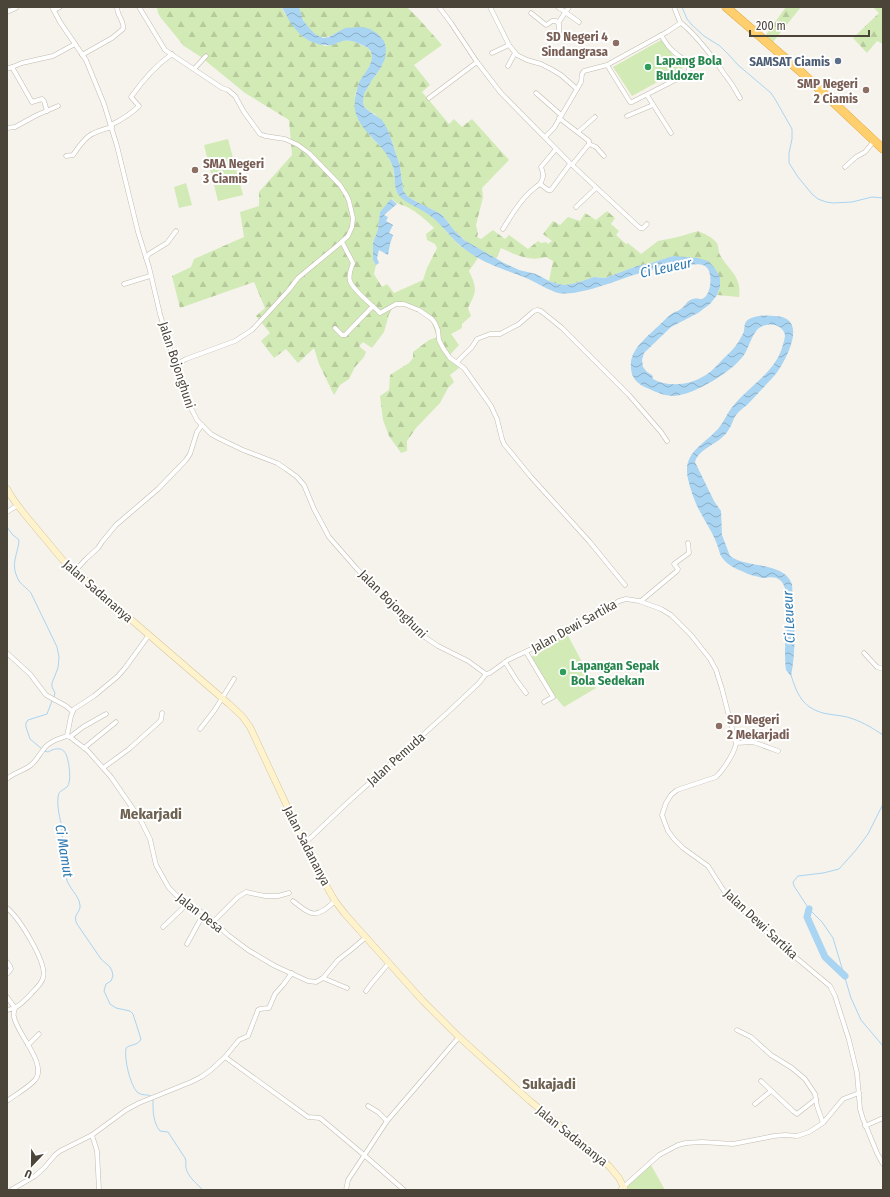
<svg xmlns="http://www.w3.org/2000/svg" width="890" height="1197" font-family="'Fira Sans Condensed',sans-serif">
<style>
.forest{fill:url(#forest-firs);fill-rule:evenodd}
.garden{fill:#d2eab5}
.water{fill:url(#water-waves)}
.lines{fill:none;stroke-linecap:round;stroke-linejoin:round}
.stream{stroke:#a9d4f2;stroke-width:1}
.river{stroke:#a9d4f2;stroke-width:7}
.street-casing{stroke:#c2bbae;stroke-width:5}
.secondary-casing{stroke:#d6c79b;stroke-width:7}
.highway-casing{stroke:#e0a43c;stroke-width:9}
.street{stroke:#fff;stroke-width:4}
.secondary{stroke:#fff3cd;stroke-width:6}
.highway{stroke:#ffcf6e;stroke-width:8}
.education-dot{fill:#8d6e63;stroke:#fff;stroke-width:1.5}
.service-dot{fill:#5c6f8a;stroke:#fff;stroke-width:1.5}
.leisure-dot{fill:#2e9e5b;stroke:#fff;stroke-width:1.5}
.labels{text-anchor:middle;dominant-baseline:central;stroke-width:4;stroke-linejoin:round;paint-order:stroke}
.education-label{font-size:13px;font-weight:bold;fill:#785e54;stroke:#fff;text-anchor:end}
.leisure-label{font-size:13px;font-weight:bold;fill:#27864d;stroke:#fff;text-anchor:start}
.service-label{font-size:13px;font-weight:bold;fill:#4e5e75;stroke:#fff;text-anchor:end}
.street-label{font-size:13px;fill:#4b4439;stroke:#fff}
.water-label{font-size:14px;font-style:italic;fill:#2e7ab2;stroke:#fff}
.quarter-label{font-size:15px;font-weight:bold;fill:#6e6250;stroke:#fff}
</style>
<defs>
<pattern id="forest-firs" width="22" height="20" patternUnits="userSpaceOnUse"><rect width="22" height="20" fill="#d2eab5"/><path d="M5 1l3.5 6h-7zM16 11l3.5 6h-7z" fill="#b6ca9c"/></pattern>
<pattern id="water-waves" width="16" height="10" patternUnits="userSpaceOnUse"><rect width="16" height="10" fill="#a9d4f2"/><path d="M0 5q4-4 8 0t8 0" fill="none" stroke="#8caec5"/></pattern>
</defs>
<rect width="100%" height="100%" fill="#f6f3ec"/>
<g class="forest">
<path d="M157 7H282L285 14 302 36 311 41 325 46 332 45 343 40 353 41 368 48 372 53V61L358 86 355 95 369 135 384 150 393 165 396 191 433 217 459 245 478 258 469 271C477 288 477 291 468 308L471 316 462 324V328L451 334 459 345 449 356 459 368 450 375 454 382 448 388 440 403 416 428 407 441V451L401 453 389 436 383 420 380 396 389 390 390 375 409 363 413 358V352L429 340 437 337 429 315 412 306 395 304 389 314 384 332 372 348 363 342 359 346 366 352 364 357 355 367 349 379 340 385 334 395 319 364 314 348 298 363 286 349 274 358 261 341 270 333 256 316 265 308 254 282 180 308 172 276 191 267 194 259 244 237 240 212 259 206V192L292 155 289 120 245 93 201 57 184 46 161 18 158 13ZM392 199C398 205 402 204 409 208 418 213 426 220 434 228L426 234 427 240 435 244 437 248 427 268 423 280 394 293 387 284 382 287 374 274 376 265 373 260V243L378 229 380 212Z"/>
<path d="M299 7H407L418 18 442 45 414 65 430 85 422 92 449 124 454 119 462 127 472 119 509 160 482 188 483 197 476 225 478 234 477 237 481 239 493 230 505 239 509 235 528 249 538 241 541 243 546 242 548 244 552 241 543 234 553 221 560 225 568 217 580 221 585 213 596 220 607 211 615 218 611 224 619 231 616 235 626 244 628 243 641 254 658 241 678 237 698 231C705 234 712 237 717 243 719 246 718 252 720 255 729 271 742 276 739 297L717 295 720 287 714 267 673 256 651 263 637 266 605 278 594 277 576 283 565 285 558 284 549 281 553 261 546 257C529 262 517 255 501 248L496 259 464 240 453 229 447 221 441 214 415 201 407 196 403 190 400 166 388 130 375 114 369 111 364 107 363 101 364 94 372 80 380 69 385 59 345 28C327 40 314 43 303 19 301 15 300 11 299 7Z"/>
<polygon points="786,7 801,7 773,42 765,36"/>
<polygon points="873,7 883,7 883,44 877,41 867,53 853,38 879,13"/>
</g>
<g class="garden">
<polygon points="661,40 683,68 632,96 613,67"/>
<polygon points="228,139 243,195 218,201 204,145"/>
<polygon points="186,183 192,205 179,208 174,187"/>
<polygon points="567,634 596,688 564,707 547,687 531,657 539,653 537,649"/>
<polygon points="651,1165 665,1190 628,1190 626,1185"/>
</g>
<g class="water">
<path d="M282 7H299L303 20 309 28 315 34 323 38 329 37 345 28 362 27 370 29 378 34 384 41 386 48 385 59 380 69 372 80 364 94 363 101 364 107 369 111 382 120 388 130 400 166 403 190 407 196 415 201 441 214 447 221 453 229 464 240 504 263 519 270 536 274 549 281 558 284 565 285 576 283 594 277 605 278 637 266 651 263 673 256 698 258 708 261 714 267 720 277V287L717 295 710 304 698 313 671 327 644 353 642 360 643 367 647 372 652 375 653 379C671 389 695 384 710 372 715 368 719 363 723 359 729 353 735 348 739 341 741 337 744 333 744 330 745 325 744 322 749 319 757 315 767 315 775 316 808 317 788 356 778 371 774 377 768 382 764 387 758 393 753 399 747 405 743 408 739 411 736 415 733 419 732 425 729 429 727 433 723 437 719 440 711 446 697 452 695 462L714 501 721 511 722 535 730 556C748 569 783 561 792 584 794 615 797 646 791 676L786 670C785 663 785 656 785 649 786 634 792 593 781 581 775 575 768 578 762 578 759 577 751 575 748 574 740 570 730 567 724 560 719 555 719 548 716 542 713 533 707 525 703 517 696 506 691 492 688 479 682 453 703 445 718 429 724 422 727 413 733 406 749 386 774 373 782 348 783 345 785 338 785 335 782 322 764 322 757 330 751 337 749 347 744 355 733 371 694 395 674 396 664 396 656 392 647 388 639 385 631 378 631 368 629 351 644 340 655 329 660 325 665 319 670 315 678 309 675 314 682 308 687 304 686 301 693 299 700 297 700 302 706 296 711 290 712 276 708 269 704 263 696 264 689 265 678 265 666 266 655 268 631 274 576 300 555 292 544 288 534 281 524 277 500 268 482 263 462 247 451 238 443 226 432 217 423 209 405 204 398 194 393 186 396 176 393 167 392 163 389 159 387 155 377 140 359 129 355 110 354 101 356 91 359 83 363 74 376 62 371 52 369 47 364 46 360 44 353 41 347 39 340 42 332 44 335 46 327 45 304 45 291 26 282 7Z"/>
<polygon points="391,199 397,204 384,215 388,217 386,221 393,225 389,233 393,235 390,244 388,255 379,250 377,258 379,263 376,265 373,260 373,243 378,229 380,212"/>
</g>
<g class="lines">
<g class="stream">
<polyline points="682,7 687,19 692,25 704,36 720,46 729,55 738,65 771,93 775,99 792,129 792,139 789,153 789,163 798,177 812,194 818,199 826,202 833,203 852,202 872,197 883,198"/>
<polyline points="635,274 661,267"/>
<path d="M7 527 12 534 19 540C18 555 10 563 18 579 20 584 27 588 31 593L57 647 59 657 58 668 52 683V687L55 693 54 697"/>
<path d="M791 675C797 694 802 707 823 713 831 715 839 715 847 717 861 721 871 727 883 735"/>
<polyline points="42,749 30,739 26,727 26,723 28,720 47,714 52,701"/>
<path d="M44 751 48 752C55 748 64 746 67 757 69 763 72 782 67 787 62 791 58 791 58 798 57 808 60 818 62 828 63 844 63 862 66 877 68 888 79 895 80 905 81 913 72 914 77 924L101 959 110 967 112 971 113 976 111 981 106 984 104 991 110 1004 116 1008 130 1011 133 1014 141 1039C138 1046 130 1044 126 1048 124 1059 130 1084 137 1092 141 1095 145 1095 149 1095L150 1096"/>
<polyline points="883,804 868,834 856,850 839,869 823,873 798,876 793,882 794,886 809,909 822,922 833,938 851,998 861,1020 883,1046"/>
<path d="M152 1099 153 1100C153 1112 153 1122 160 1131L168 1132 185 1158C187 1162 185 1164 186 1168 188 1177 197 1184 203 1190"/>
</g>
<polyline class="river" points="809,909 807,917 825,957 845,976"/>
<g class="street-casing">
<g id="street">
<polyline points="52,7 60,22 86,60 104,104 117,146 138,232 149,267 160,314 172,354 177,364 188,402 197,420 211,434 220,439 243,450 277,463 286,469 297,477 304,485 314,509 329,537 357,569 395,606 403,618 426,638 438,646 468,661 486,674"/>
<polyline points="139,7 165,50 222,88 228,90 235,96 244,112 260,134 265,136 285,139 298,145 309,153 340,185 347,196 349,201 353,218 352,227 348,236 338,245 298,278 288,291 252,330 235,341 186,359 177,364"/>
<polyline points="439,7 451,23 477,62 501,93 572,165"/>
<polyline points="490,7 509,45 517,55 527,60 541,64 551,69 561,75 577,89"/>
<polyline points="558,7 579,22"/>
<polyline points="54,10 60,7"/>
<polyline points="7,12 16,8 16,7"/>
<polyline points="531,13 546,25 548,24 552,21 556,21 559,24 559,34 568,40"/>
<path d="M680 22C696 35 709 52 721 69 723 73 726 76 728 79 733 85 736 92 740 98"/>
<polyline points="558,23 569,7"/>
<polyline points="492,53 509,45"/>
<path d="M82 55 112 38 123 29C125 22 117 16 117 7"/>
<path d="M607 65 630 102H632L687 74 690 67C685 58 680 58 673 51 668 47 664 40 661 35"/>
<polyline points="508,66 515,53"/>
<polyline points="12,67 32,102 42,99 44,101 47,111"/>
<polyline points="7,68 10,68 22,63 53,56 75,44"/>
<polyline points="194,69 206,56"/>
<polyline points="536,93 561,115"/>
<polyline points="647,95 671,133"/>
<polyline points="429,98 477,62"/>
<polyline points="627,116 653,105"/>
<polyline points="559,118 589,141 589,144 572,165 640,228 643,228 647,224"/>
<path d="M111 125C121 120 130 115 139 106L131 97C143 80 155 66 172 54"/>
<polyline points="7,128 15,127 37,115 58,106"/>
<polyline points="578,132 595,117"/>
<polyline points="545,137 554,128 577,89 581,82 582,74 584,71 607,65 667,32 679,24 680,22 674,7"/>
<polyline points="589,144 596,147 604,156"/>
<path d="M66 156 73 155C86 136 89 133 112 127"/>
<polyline points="845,167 856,157 865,152 874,141"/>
<path d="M540 184C544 177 544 174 541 167L556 149"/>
<polyline points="576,207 596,188"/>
<path d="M503 229C511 216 518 203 530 192 534 189 536 186 540 184L548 190H551L570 164"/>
<path d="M342 242 353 263C351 269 348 274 350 281 353 290 371 304 378 311L380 313 382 312 396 304H404L419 310 432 319 435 323 438 330 439 340 443 348 450 358 464 368 491 406 497 419 502 439 504 444 531 477 589 541 625 585"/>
<polyline points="146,258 149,254 167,243 176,231"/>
<polyline points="124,284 150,276"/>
<polyline points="335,328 342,335 345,335 373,306"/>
<polyline points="457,362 472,347 477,339 490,334 500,334 519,324 534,311 537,310 541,311 562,328 629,395 661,432 667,441"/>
<polyline points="7,512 18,505"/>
<polyline points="74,572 86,559 98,548 102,542 116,525 158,489 186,460 190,454 197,432 202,425"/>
<polyline points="641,601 677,571 678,569 674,564 689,553 688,543"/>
<polyline points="526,652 553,697 544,702"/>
<polyline points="7,653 30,674 46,695 66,706 72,711"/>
<polyline points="864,653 877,667 883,669"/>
<polyline points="505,662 517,681 526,693"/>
<path d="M486 674 490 673 508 660 563 634 619 601 626 599 639 601 661 609 671 615 691 635 710 659 716 670 722 689 736 744C734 754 723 770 716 777L677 790 671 795 666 803 662 815 668 831 674 839 683 848 708 866 724 891 770 936 830 986 835 996 849 1040 857 1073 860 1109 863 1119 877 1153 883 1164"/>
<polyline points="200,729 214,711 234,679"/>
<polyline points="67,736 70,737 88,751 111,777 140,819 150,839 156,865 169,888 186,905 204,913 228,935 248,950 275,966 308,981 316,982 323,978 338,960 352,949 365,938"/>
<polyline points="70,737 83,727 106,714"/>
<polyline points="736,743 753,742 778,751"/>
<polyline points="84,748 116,722"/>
<polyline points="103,768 129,749 159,722 161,720 162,713"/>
<path d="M7 779C14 772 24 771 31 765 36 761 39 755 43 750 48 742 58 739 67 736L71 716 74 709 94 696 117 677 125 668 149 635"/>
<polyline points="304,844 346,804 446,714 479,683 486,674"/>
<path d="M293 901C312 916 316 919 335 901"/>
<path d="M7 908C19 918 48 963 43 978 41 985 34 990 30 995 23 1002 17 1009 7 1010"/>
<polyline points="214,921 238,897 246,892 265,896 278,896 289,893"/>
<polyline points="163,927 186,905"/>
<polyline points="187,944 204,913"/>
<polyline points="7,962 10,966 11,969 7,974"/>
<polyline points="323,978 347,988"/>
<polyline points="366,991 372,983 388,964"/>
<path d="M7 997 15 1008C14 1011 13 1014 14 1017 17 1034 48 1064 35 1080 29 1087 15 1095 7 1101"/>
<polyline points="737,1030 751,1037 771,1055 792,1068 805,1079 815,1094 817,1106 823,1123"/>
<polyline points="28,1045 39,1034"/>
<polyline points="225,1057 308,1117 320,1118 364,1155 404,1190"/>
<polyline points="761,1081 793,1111 797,1114 816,1099"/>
<polyline points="755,1104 771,1091"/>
<polyline points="368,1106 378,1112 387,1121"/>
<polyline points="865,1126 883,1118"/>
<polyline points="92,1135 97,1151 99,1190"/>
<polyline points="11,1190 35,1176 44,1168 55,1155 60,1151 92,1135 126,1110 139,1103 191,1082 201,1077 211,1070 225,1057 239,1040 248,1036 258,1010 260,1009 269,1008 275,994 283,985 292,973"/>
<polyline points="346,1190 348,1180 387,1121 459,1037"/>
<polyline points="620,1190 659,1155 678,1145 686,1143 702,1142 733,1144 774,1136 785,1135 797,1136 809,1132 823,1123 843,1099 859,1093"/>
</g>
</g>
<g class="secondary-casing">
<path id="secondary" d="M7 489C16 506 29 519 41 534 55 550 66 567 84 579L229 704 242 716 250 727 315 866 335 901 345 914 422 1000 459 1037 530 1101 584 1145 609 1166 619 1178 625 1190"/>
</g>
<g class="highway-casing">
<polyline id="highway" points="726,7 800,71 883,149"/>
</g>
<use href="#street" class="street"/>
<use href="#secondary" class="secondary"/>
<use href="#highway" class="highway"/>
</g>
<g class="education-dot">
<circle cx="616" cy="43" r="4"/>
<circle cx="866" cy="90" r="4"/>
<circle cx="195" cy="170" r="4"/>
<circle cx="719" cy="726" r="4"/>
</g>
<circle class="service-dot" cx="838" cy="61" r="4"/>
<g class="leisure-dot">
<circle cx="648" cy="67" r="4"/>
<circle cx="563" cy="672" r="4"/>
</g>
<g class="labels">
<g class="education-label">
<text x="608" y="36">SD Negeri 4<tspan x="608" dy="15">Sindangrasa</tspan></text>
<text x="858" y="83">SMP Negeri<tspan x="858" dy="15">2 Ciamis</tspan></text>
<text x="203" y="163" text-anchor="start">SMA Negeri<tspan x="203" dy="15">3 Ciamis</tspan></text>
<text x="727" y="719" text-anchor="start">SD Negeri<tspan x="727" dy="15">2 Mekarjadi</tspan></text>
</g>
<g class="leisure-label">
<text x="656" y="60">Lapang Bola<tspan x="656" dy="15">Buldozer</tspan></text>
<text x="571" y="665">Lapangan Sepak<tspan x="571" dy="15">Bola Sedekan</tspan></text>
</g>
<g class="service-label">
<text x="830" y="61">SAMSAT Ciamis</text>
</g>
<g class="street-label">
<text transform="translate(177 365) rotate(72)">Jalan Bojonghuni</text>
<text transform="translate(98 591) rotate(41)">Jalan Sadananya</text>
<text transform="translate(393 604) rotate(45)">Jalan Bojonghuni</text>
<text transform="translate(574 626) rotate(-29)">Jalan Dewi Sartika</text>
<text transform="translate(396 759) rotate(-42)">Jalan Pemuda</text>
<text transform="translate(307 846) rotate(63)">Jalan Sadananya</text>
<text transform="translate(200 913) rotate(38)">Jalan Desa</text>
<text transform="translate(761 924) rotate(43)">Jalan Dewi Sartika</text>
<text transform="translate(572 1136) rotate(39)">Jalan Sadananya</text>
</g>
<g class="water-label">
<text transform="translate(666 268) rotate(-12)">Ci Leueur</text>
<text transform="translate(789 617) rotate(-93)">Ci Leueur</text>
<text transform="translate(64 851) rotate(81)">Ci Mamut</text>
</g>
<g class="quarter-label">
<text x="151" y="814">Mekarjadi</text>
<text x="549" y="1084">Sukajadi</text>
</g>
</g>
<rect width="890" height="1197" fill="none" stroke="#4b4439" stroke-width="16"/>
<g transform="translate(32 1165) rotate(202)" stroke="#ffffff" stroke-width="3" paint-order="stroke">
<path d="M0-3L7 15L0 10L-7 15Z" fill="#4b4439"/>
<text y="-6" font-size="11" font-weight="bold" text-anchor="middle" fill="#4b4439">U</text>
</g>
<path d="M750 30v6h119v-6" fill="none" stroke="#4b4439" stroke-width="2"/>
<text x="756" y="30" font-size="12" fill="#4b4439" stroke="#ffffff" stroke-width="3" paint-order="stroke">200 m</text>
</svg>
